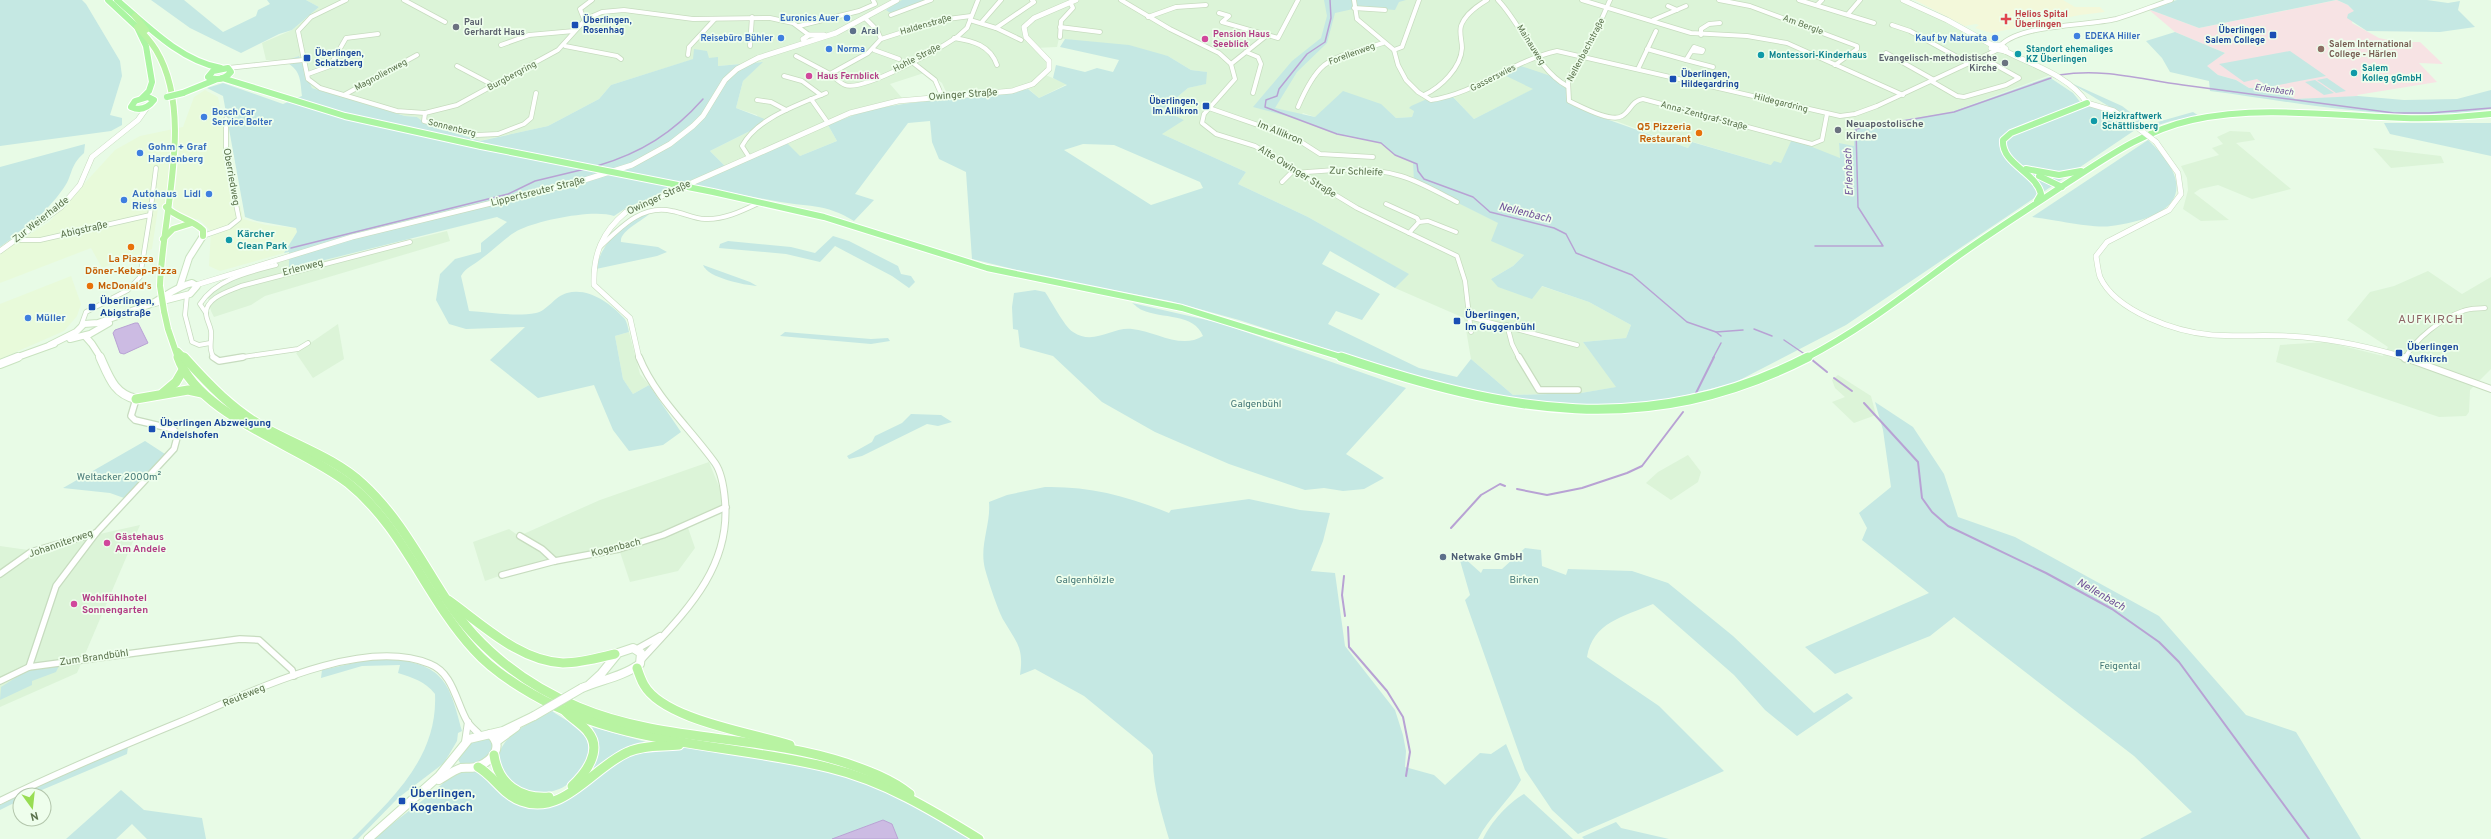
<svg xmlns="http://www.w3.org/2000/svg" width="2491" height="839" font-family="Overpass,sans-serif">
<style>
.residential{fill:#dcf4d8}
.commercial{fill:#e8fada}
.education{fill:#f7e3e4}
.medical{fill:#f3f8da}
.green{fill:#c5e8e3;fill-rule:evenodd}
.water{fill:#ccbbe3;stroke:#b8a2d4}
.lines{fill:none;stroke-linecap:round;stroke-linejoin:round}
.stream-far1{stroke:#b8a2d4;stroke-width:1.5}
.stream{stroke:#b8a2d4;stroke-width:2}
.minor-far1-casing{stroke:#c7dcbf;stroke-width:5.5}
.minor-casing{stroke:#c7dcbf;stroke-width:8}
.tertiary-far1-casing{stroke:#c7dcbf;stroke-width:6}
.tertiary-casing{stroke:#c7dcbf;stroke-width:8}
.secondary-far1-casing{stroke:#c9e3c0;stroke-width:8}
.secondary-casing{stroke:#c9e3c0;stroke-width:10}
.primary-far1-casing{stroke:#fff;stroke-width:8}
.primary-casing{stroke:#fff;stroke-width:11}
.trunk-far1-casing{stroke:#fff;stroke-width:8}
.trunk-casing{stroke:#fff;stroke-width:11}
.minor-far1{stroke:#fff;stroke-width:4}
.minor{stroke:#fff;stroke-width:5.5}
.tertiary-far1{stroke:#fff;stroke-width:5}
.tertiary{stroke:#fff;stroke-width:6}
.secondary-far1{stroke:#fff;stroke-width:6}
.secondary{stroke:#fff;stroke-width:8}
.primary-far1{stroke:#abf5a2;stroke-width:6}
.primary{stroke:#abf5a2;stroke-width:9}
.trunk-far1{stroke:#b8f3a2;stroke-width:6}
.trunk{stroke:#b8f3a2;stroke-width:9}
.tertiary-bridge-casing{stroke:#c7dcbf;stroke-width:6;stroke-linecap:butt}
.secondary-bridge-casing{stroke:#c9e3c0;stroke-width:10;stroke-linecap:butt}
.primary-bridge-casing{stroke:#fff;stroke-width:8;stroke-linecap:butt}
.trunk-bridge-casing{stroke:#fff;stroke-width:8;stroke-linecap:butt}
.tertiary-bridge{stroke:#fff;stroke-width:5}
.secondary-bridge{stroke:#fff;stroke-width:8}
.primary-bridge{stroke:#abf5a2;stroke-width:6}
.trunk-bridge{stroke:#b8f3a2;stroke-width:6}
.shop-dot{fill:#3f7fe0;stroke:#eefeec;stroke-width:1.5}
.health-dot{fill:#e0444e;stroke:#eefeec;stroke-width:1.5}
.transit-dot{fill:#1a4fb4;stroke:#eefeec;stroke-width:1.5}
.worship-dot{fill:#6b7280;stroke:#eefeec;stroke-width:1.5}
.service-dot{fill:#5c6f8a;stroke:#eefeec;stroke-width:1.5}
.hotel-dot{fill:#d1479c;stroke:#eefeec;stroke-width:1.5}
.education-dot{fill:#8d6e63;stroke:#eefeec;stroke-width:1.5}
.culture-dot{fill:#0f9aa8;stroke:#eefeec;stroke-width:1.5}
.food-dot{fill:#e8710a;stroke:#eefeec;stroke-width:1.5}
.labels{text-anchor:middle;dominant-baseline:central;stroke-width:3.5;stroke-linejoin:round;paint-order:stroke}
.far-health-label{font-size:9px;font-weight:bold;fill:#be3a42;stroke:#eefeec;text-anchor:start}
.far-shop-label{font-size:9px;font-weight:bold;fill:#366cbe;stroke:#eefeec;text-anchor:end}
.far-transit-label{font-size:9px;font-weight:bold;fill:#164399;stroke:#eefeec;text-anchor:start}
.far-worship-label{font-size:9px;font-weight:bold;fill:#5b616d;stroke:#eefeec;text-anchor:start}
.far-street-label{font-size:9px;fill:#5a724c;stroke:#eefeec}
.far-service-label{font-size:9px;font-weight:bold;fill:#4e5e75;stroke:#eefeec;text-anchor:start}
.far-hotel-label{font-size:9px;font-weight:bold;fill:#b23c85;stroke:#eefeec;text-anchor:start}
.far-education-label{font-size:9px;font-weight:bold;fill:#785e54;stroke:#eefeec;text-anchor:start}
.far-culture-label{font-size:9px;font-weight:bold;fill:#0d838f;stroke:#eefeec;text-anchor:start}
.far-water-label{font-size:9px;font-style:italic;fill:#705199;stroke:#eefeec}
.street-label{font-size:10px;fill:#5a724c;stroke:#eefeec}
.worship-label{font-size:10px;font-weight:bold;fill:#5b616d;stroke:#eefeec;text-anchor:start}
.food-label{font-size:10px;font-weight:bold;fill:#c56008;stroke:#eefeec;text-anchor:end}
.shop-label{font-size:10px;font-weight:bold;fill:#366cbe;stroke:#eefeec;text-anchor:start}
.culture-label{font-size:10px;font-weight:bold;fill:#0d838f;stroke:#eefeec;text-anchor:start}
.transit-label{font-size:10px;font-weight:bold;fill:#164399;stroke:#eefeec;text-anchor:start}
.park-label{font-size:10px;fill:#457877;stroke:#eefeec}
.hotel-label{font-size:10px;font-weight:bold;fill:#b23c85;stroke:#eefeec;text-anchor:start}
.service-label{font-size:10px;font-weight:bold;fill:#4e5e75;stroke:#eefeec;text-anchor:start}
.water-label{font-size:11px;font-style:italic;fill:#705199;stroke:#eefeec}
.quarter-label{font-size:12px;letter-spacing:1px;fill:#8e6466;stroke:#eefeec}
.near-transit-label{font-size:12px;font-weight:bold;fill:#164399;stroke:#eefeec;text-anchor:start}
</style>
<rect width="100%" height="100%" fill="#e8fbe6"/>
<g class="residential">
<polygon points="306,0 1907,0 2053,74 1951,112 1854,128 1854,146 1839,144 1841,158 1786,154 1781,164 1771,165 1693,142 1688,148 1616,121 1569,101 1567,86 1551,76 1541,73 1534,89 1474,119 1452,96 1414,111 1412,117 1396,118 1380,104 1315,117 1303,113 1298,119 1346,137 1381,143 1395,155 1414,162 1457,202 1499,223 1524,255 1513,266 1491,279 1541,286 1589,302 1631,325 1626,338 1583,342 1617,387 1581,393 1513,395 1471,359 1464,318 1395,288 1408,274 1308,217 1238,184 1246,172 1162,134 1162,110 1188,88 1205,84 1206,72 1191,70 1168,56 1059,38 1057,47 1035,48 1046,62 1046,68 1043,74 1067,84 1039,98 1024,85 1004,90 947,94 942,83 927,72 890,84 903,99 871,105 844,114 828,125 837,141 800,156 725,166 710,151 760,126 757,115 736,108 743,81 762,62 718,66 694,50 694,59 611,85 599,99 548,126 479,141 425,123 417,117 405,116 312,88 299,56 284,61 266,60 262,43 292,30 319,7"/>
<polygon points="2230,131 2250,132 2255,140 2236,143 2291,189 2252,199 2218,185 2200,189 2194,193 2229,220 2201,221 2183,209 2188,190 2187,178 2181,166 2219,155 2212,148 2223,144 2217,137"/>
<polygon points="2373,148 2441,156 2444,163 2391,168"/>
<polygon points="447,231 450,241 265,296 251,305 214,317 211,311 208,298 212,292 233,280 290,258 289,269"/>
<polygon points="2428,271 2462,294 2491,277 2491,369 2470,390 2469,412 2466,416 2439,417 2276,362 2280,345 2327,342 2383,356 2388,347 2347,320 2370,292 2394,286"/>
<polygon points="338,324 344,359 313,378 296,353"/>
<polygon points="629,332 640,374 649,385 633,394 623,379 615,336"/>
<polygon points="1838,375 1871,396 1876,415 1854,423 1832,402 1845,397 1835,388 1832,380"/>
<polygon points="1688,455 1701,472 1698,482 1671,500 1646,483 1658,472"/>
<polygon points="709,462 720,489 722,507 686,522 695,548 678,571 630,582 619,549 502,575 485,581 473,542 509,529 519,536 600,500"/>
<polygon points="140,525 77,673 0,707 0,546 28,550"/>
</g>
<g class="commercial">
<polygon points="205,90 218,97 243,219 266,225 296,228 297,232 284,253 220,271 209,266 211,231 200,220 178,215 172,203 158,208 152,249 102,268 91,248 0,283 0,253 49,222 115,150 140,136 183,127 194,97"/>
<polygon points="71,276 81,304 77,316 64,331 0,359 0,304"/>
</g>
<polygon class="education" points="2337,0 2348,5 2354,11 2352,23 2379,38 2398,42 2420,42 2443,64 2419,63 2437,82 2357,95 2358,96 2331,98 2296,99 2271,89 2249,88 2236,80 2218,75 2206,66 2225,53 2175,32 2148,9 2199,28"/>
<polygon class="medical" points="1915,0 2063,0 2075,7 2100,7 2105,12 2080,15 1991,33 1975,28 1979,25 1976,24 1965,26"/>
<g class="green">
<polygon points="0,0 82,0 86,4 120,61 122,76 110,115 122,118 122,125 111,131 0,146"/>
<polygon points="151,0 184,0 223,32 256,16 258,10 270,4 267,0 306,0 319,7 292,30 279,34 241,53 190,28"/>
<polygon points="902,0 928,0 892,14 886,10"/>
<path d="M1324 0H1352L1353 9 1335 13 1327 43 1297 72 1275 108 1315 117 1343 91 1381 104 1396 118 1412 117 1414 111 1409 108 1411 106 1427 99 1452 96 1474 119 1533 89 1500 73 1518 65 1551 76 1567 86 1569 101 1595 115 1688 148 1692 142 1771 165 1774 161 1781 163 1792 139 1840 158 1839 143 1854 146V128L1951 112 2049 77 2073 93 2081 103 2113 114 2135 130 1846 325 1734 383 1662 401 1626 406 1572 407 1458 392 1239 320 1170 301 1045 277 972 259 966 172 939 159 932 142 930 121 908 123 855 194 874 200 854 221C826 203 805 207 775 201 747 196 719 190 691 184L786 142 800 156 837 141 828 125C843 120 858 112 874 109 925 98 977 100 1028 89L1039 98 1067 85 1053 78 1056 65 1085 72 1097 68 1113 72 1119 60 1060 47 1065 39 1129 45 1168 56 1191 70 1207 72 1206 84 1188 88 1162 110 1184 120 1162 134 1246 172 1238 184 1308 217 1409 274 1395 288 1330 251 1322 264 1380 294 1362 320 1336 311 1328 324 1419 368 1457 377 1471 359 1513 395 1581 393 1616 387 1583 342 1626 338 1631 325 1589 302 1542 286 1532 299 1498 287 1491 279 1513 266 1524 255 1491 241 1498 223 1414 181 1413 162 1395 155 1381 143 1337 134 1298 119 1253 107 1292 61 1321 38 1327 16ZM1083 144 1114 145 1200 182 1203 188 1151 205 1064 150Z"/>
<polygon points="1356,0 1406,0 1399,2 1395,10 1357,7"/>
<polygon points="2177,0 2336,0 2199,28 2148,9"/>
<polygon points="2337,0 2427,0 2448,3 2460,1 2458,10 2475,27 2440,32 2367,31 2347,18 2348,14 2354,11 2348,5"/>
<path d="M2175 32 2225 53 2207 66 2218 75 2236 80 2249 88 2271 89 2296 99 2358 96 2404 100 2457 99 2491 90V109C2397 124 2303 103 2210 91L2209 81 2170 72 2162 58 2146 41Z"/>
<path d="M694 49 707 51 709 58 718 57V66L763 62 743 81 736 108 767 120 760 126 710 151 725 166 626 208 614 216C594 209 541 220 521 229 507 235 494 250 481 259 473 266 466 267 461 276L469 311C491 312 514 317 536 313 547 311 555 296 567 293 588 287 610 303 624 318 627 321 628 328 629 332L615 336 623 379 633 394 649 385 681 432 663 445 629 451 613 430 594 385 538 398 490 360 525 327 466 329 449 324 436 300 440 274 455 259 481 252V243L507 222 497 217 289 269V252L284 253 297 232 296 228 257 221 245 217 223 96 207 88 223 83 283 104 302 96C300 78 301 70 284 61L299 56 312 88 405 116 417 117 425 123 480 141 548 126 599 99 611 85 693 59Z"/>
<polygon points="2290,51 2326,76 2268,87 2257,79 2244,82 2219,64"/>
<polygon points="2327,78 2346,91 2336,93 2317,80"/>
<polygon points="2315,80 2334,93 2324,95 2305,82"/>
<polygon points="2069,82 2122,106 2147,125 2193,112 2199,116 2171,121 2146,129"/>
<polygon points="2384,123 2491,123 2491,156 2390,134"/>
<path d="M2148 140C2202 191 2174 218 2111 226 2094 229 2051 219 2032 217Z"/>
<path d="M85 144 84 153C69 166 73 176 63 189 46 213 24 230 0 247V167Z"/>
<path d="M650 213C643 221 619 231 621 242L658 247 667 252 657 256 596 269C601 243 624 221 650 213Z"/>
<polygon points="833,236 849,241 898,266 901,274 911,276 915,282 909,288 892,276 835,246 820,262 786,254 719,248 720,244 728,241 791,247 815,253"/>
<path d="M703 265 750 282 757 286C744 285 708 278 703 265Z"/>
<path d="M1035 290 1045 292C1052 302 1064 326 1073 332 1094 346 1111 327 1132 329 1155 331 1181 350 1203 336 1194 313 1162 319 1142 310 1139 309 1135 305 1132 303L1220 323 1406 388 1346 454 1384 478 1364 489 1343 491 1324 488 1305 490 1229 464 1155 432 1102 402 1053 356 1020 347 1018 330 1013 329 1012 307 1014 293Z"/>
<polygon points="785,332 871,339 888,338 890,341 871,344 780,336"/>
<polygon points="1875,402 1913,427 1944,474 1958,517 2015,537 2159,616 2246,715 2296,732 2361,839 2140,839 2192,812 2134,756 1954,617 1930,636 1835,674 1805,647 1929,593 1862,540 1867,528 1859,513 1891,487 1883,430"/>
<polygon points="911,414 941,415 952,422 938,426 927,424 862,456 849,459 847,456 872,442 875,436 902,423"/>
<polygon points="145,441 165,454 124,498 110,493 63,488"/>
<path d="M1045 487C1088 486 1128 496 1169 513L1171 510 1249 499 1300 510 1330 513 1323 541 1311 571 1335 573 1345 646 1395 710 1403 735 1406 751 1405 767 1434 775 1445 785 1480 753 1491 754 1506 744 1521 780C1509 801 1489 817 1478 839H1169C1161 811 1152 784 1153 755L1150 750 1084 696 1035 669 1020 675C1024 648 1017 643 1004 621 998 611 988 580 985 569 979 545 991 525 989 502L1007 495Z"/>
<path d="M1525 548 1541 550 1542 566 1566 575 1568 569 1632 571 1668 583 1733 636 1814 713 1847 693 1853 698 1797 736 1765 710 1734 675 1653 604C1623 617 1593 622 1587 657L1659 706 1724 771 1578 834 1552 810 1525 770 1465 600 1470 595 1459 557 1462 556 1481 573 1483 569H1502Z"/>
<path d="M393 659C445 665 450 685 462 731L458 733 457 741 444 763 398 798 358 839H352C393 798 438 757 435 694 425 681 413 678 398 673L400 665 362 666 321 678 322 670 368 660Z"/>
<polygon points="60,664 56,672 32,681 32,685 0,700 1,687 26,671"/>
<path d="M552 711C573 726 599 734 584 765 557 820 473 782 506 741 516 728 538 719 552 711Z"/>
<path d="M592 727 646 742C624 749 607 760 588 773 600 759 601 743 592 727Z"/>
<path d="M479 734 497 741 484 764 499 786 547 803 627 753 687 744 766 756 878 784 979 839H898L892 824 883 820 832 839H374C402 814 436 794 461 765L457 757Z"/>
<polygon points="128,747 127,754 30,795 20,795 20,800 0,810 0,805 44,783"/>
<polygon points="121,790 144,810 202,818 206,839 147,839 132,824 116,839 66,839"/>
<path d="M1524 794 1573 839H1483C1491 822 1508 803 1524 794Z"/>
<polygon points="1616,822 1621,828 1669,839 1584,839 1582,837"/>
</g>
<g class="water">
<polygon points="135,323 138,323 148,343 124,354 120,353 113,333 115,330"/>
<polygon points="883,820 892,824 898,839 832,839"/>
</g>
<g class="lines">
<g class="stream-far1">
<polyline points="1330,0 1331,18 1325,42 1307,54 1279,89 1277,96 1266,100 1265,107 1337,134 1381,143 1395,155 1417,164 1418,171 1424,179 1473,197 1490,212 1554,228 1566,234 1576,253 1632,275 1687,322 1716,332 1743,330"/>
<path d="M2059 75C2104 68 2138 79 2183 85 2253 94 2324 104 2394 113H2429L2491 108"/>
<path d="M597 166C641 153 673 133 703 99"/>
<polyline points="1815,246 1883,246 1858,207 1856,129 1954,112 2051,78"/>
<polyline points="291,248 508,194 535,181 585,169"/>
<polyline points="1754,329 1772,336"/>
<polyline points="1716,332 1721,336"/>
<polyline points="1784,340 1806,355"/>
<polyline points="1713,358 1721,343"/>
</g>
<g class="stream">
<polyline points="1811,359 1827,372"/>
<polyline points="1834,378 1852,391"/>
<polyline points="1695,395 1714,357"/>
<polyline points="1864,403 1918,462 1922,498 1932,512 1948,526 2046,573 2112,609 2159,642 2179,662 2309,839"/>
<polyline points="1517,489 1547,495 1582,488 1627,473 1642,466 1683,412"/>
<polyline points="1451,528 1481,495 1500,484 1505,486"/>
<polyline points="1344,576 1342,595 1345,616"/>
<polyline points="1348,627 1349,647 1387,691 1403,717 1410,752 1406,776"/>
</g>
<g class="minor-far1-casing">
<g id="minor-far1">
<polyline points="346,0 311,17 298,31 308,79 320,88 397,111 425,113 457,105 558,50 586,19 602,12 624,10 693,19 770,18 793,23 809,35"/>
<polyline points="404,0 445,22"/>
<polyline points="1121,0 1170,29 1219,53 1231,64 1235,79 1204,114 1202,123 1216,134 1255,146 1357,208 1457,256 1465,281 1471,332"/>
<path d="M1354 0 1357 19 1394 50 1398 65 1406 80 1418 92 1431 100C1477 93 1512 61 1557 51L1840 116 1855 114 1877 106 1995 51"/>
<path d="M1498 0C1523 26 1536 69 1567 86"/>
<polyline points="1582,0 1691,33 1747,36 1787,43 1903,95"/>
<path d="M1610 0 1595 34 1568 80 1569 101C1580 106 1611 123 1622 116 1631 111 1631 101 1643 99L1812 144 1822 140 1827 114"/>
<polyline points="1719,0 1750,6 1857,46 1857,49 1835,65"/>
<polyline points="1799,0 1874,23"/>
<polyline points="1817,5 1822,0"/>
<polyline points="1668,6 1677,10"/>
<polyline points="1354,8 1385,10"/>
<polyline points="1219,13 1229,16 1222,22 1278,38 1298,0"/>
<polyline points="1848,14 1860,0"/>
<polyline points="891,15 931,0"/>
<polyline points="1148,17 1176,7 1206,5"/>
<polyline points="584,19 580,9 592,0"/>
<path d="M866 19 877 30 881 39 868 53 830 74C834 77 840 83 845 85 863 92 939 49 957 37L967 28 978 0"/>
<polyline points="970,20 996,28 1021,40"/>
<polyline points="1653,20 1686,6"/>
<polyline points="981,23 1001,0"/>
<polyline points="1892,25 1910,31 1970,64"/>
<polyline points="799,26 859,11 875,4 873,0"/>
<polyline points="1060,27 1100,32"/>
<polyline points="996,28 1034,2 1032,0"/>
<polyline points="1701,35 1701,29 1709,24 1720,23"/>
<polyline points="1060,37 1061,21 1073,8 1071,4"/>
<path d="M954 38C973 41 990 45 997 65"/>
<polyline points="881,39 940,20 971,16"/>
<polyline points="501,45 529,35 574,31"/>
<path d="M2001 45C2022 24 2087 26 2116 19 2134 14 2153 6 2171 0"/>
<polyline points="565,46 617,56 621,59"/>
<polyline points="750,46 752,17"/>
<polyline points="1647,49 1686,60 1694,47 1703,50 1702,52 1692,51"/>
<polyline points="874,50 899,59"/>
<polyline points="1394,50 1402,47 1419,0"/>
<polyline points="1246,52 1258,57 1261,64 1253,93"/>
<polyline points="1886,53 1934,80"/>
<polyline points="688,55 689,47 715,19"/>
<polyline points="796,56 830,74"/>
<polyline points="1686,60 1713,67"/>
<polyline points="912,62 935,80 942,96"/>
<polyline points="1231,64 1266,36"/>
<polyline points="457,66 493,85"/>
<polyline points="228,68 303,60"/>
<polyline points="1638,69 1656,31"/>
<polyline points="308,74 330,66 346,38 378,34"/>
<polyline points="784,76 802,81 821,95"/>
<polyline points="1931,81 1957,96 1964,97 2006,85 2019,78 1983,58"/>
<polyline points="344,95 417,55"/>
<path d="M1424 95C1441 87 1461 68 1462 48 1462 41 1459 33 1461 26 1465 14 1477 6 1487 0"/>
<polyline points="811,99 828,123"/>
<polyline points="757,100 771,102 786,110"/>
<path d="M1298 107C1321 53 1332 60 1383 43"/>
<polyline points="1209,108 1295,138 1320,154 1373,157"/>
<polyline points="425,113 424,121 477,135 498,134 524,124 531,118 536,93"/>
<path d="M749 157 742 146C757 118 798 105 826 93"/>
<path d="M1297 173C1331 170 1368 166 1401 176 1421 182 1439 193 1457 202"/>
<polyline points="1282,182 1293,171"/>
<polyline points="1386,204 1417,218 1419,222 1409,233"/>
<polyline points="150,215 156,168"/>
<polyline points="1419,222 1428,221 1456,232"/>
<polyline points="203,236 229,227 239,219 226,155 226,119"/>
<polyline points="18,240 40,240 150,215 140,277 128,290 86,312 81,326"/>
<path d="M601 246C621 227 642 204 672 211 684 213 694 219 705 219 725 220 744 210 761 202"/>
<polyline points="187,295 185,315 192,342 199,345 210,343"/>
<path d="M206 313 200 304C216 279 249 272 276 265"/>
<polyline points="1469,317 1577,345"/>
<polyline points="1507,325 1512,344 1519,358"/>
<path d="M214 358C208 349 212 341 211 331 210 325 206 319 206 313 206 297 230 291 241 286L410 242"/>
<polyline points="236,358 298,349 308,343"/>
<path d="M2405 358C2415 339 2442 318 2463 311 2470 308 2478 309 2485 308"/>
</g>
</g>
<g class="minor-casing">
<g id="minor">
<polyline points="213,357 219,361 243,357"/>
<polyline points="1519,357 1539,390 1578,390"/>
<polyline points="2405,359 2406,357"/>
<polyline points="136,399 131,416 135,420 173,429 178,434 174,449 96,533 56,586 29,667 240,639 259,640 292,670 294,676"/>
<polyline points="520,536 542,549 555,561"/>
<polyline points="0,574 31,552 96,533"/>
<polyline points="502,575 555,561 619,549 663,535 726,507"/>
<polyline points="0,681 29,667"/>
</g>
</g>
<g class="tertiary-far1-casing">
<g id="tertiary-far1">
<polyline points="1903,0 1947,20 1992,45"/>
<polyline points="805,42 803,39 809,35 824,35"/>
<polyline points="1992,45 1991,48 2005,51"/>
<polyline points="1992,45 2001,45 2006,49 2005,51"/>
<path d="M2005 51C2032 65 2070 76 2087 103L2114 111 2138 128"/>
<path d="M2156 142 2178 173 2181 194 2169 210 2107 242 2096 256C2097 262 2098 271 2100 277 2116 312 2177 332 2212 335 2242 337 2273 334 2303 337 2339 340 2373 348 2407 358"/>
<polyline points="0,251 61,207 80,185 92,157 138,120 148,106"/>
<polyline points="196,285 352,237 578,182 632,165 670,144 693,126 703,116 725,80 737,69 758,58 836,33 897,0"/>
<path d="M639 358 630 318 594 285C593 254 602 232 626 212L850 113 898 101 1012 91 1033 84 1049 69V61L1026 37 1024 27 1034 18 1076 0"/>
</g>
</g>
<g class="tertiary-casing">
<g id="tertiary">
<path d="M639 357C655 397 690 428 715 463 722 473 724 489 725 501 731 569 684 613 642 659"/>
<polyline points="2403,357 2491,389"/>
<polyline points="637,649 660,636"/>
<polyline points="465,742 468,722"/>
<path d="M0 801C59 772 119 747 180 722 246 695 360 635 430 664 453 673 456 702 467 721 470 726 475 730 479 734"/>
</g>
</g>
<g class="secondary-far1-casing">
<g id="secondary-far1">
<path d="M192 283 197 286 190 294 151 304C164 297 178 286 192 283Z"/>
<polyline points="180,286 189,258 203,236"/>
<polyline points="85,336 92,344 101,358"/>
<polyline points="70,339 90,334 109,323"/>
<polyline points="50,345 76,332 84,324 98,323 151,304"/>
<polyline points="15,358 54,344"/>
</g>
</g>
<g class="secondary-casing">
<g id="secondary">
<path d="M100 357C109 377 114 394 136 399"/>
<polyline points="0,364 18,357"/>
<path d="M582 688C601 680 624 676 640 664L641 653 633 648 618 653 601 674 589 685"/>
<polyline points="497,741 516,727"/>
<path d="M439 780C446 776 454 770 461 768 467 767 474 769 479 766 493 760 504 746 490 734"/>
<polyline points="368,839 439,776 469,739 503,731 534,716"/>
</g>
</g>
<g class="primary-far1-casing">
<g id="primary-far1">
<polyline points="108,0 137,27 146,46 152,82 149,91 142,98"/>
<path d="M117 0C147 26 181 61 221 68"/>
<path d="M228 68 231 72C225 79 217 81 208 77L213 71Z"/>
<polyline points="222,78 345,116 481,146"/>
<polyline points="183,93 215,80"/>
<path d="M148 97 154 100C148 108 140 111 131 107L135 101Z"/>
<polyline points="2026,169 2059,175 2081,171"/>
<polyline points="2039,176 2062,187"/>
<polyline points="713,192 824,217 987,268 1182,308 1344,358"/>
<path d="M2037 201 2041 194C2036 172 2001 164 2003 140L2011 133 2087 103"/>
<path d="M1806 358C1859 331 1906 294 1954 259 1990 233 2027 210 2064 185 2106 158 2143 131 2192 120 2261 105 2334 116 2404 118 2433 119 2462 117 2491 114"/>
</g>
</g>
<g class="primary-casing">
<path id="primary" d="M1341 357C1506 412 1646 440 1808 357"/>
</g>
<g class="trunk-far1-casing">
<g id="trunk-far1">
<polyline points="135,16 146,30"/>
<path d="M137 27C144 34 151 42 156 50 195 115 162 214 160 286"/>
<path d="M166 207C176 218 192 219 203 230V236"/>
<polyline points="163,239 173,229 192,223"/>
<polyline points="164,311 168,329 178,358"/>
<polyline points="178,351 185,358"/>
</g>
</g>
<g class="trunk-casing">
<g id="trunk">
<path d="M178 357C198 416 301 446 348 483 404 528 426 598 474 650 490 668 511 682 532 694 623 747 731 743 830 768 884 781 932 810 979 839"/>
<path d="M184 357C209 385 234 411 267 429 300 447 336 459 363 484 399 517 420 559 446 599 478 648 524 684 578 707 663 743 759 734 846 763 869 771 891 779 910 794"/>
<polyline points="163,393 176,382 183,370"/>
<polyline points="136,399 188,390 202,393"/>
<path d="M448 600C482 624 519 661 563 663 581 663 598 658 615 654"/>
<path d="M637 668C639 674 641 680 644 685 664 720 753 733 790 745"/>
<path d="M565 711C572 719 582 724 588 732 603 750 586 773 572 786"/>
<path d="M494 755C498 784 520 799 549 797"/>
<path d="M478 767C494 776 503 795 521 801 563 817 593 767 628 752 643 745 662 747 679 745"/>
</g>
</g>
<use href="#minor-far1" class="minor-far1"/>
<use href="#minor" class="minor"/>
<use href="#tertiary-far1" class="tertiary-far1"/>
<use href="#tertiary" class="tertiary"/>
<use href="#secondary-far1" class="secondary-far1"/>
<use href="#secondary" class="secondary"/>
<use href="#primary-far1" class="primary-far1"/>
<use href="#primary" class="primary"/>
<use href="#trunk-far1" class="trunk-far1"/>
<use href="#trunk" class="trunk"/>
<g class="tertiary-bridge-casing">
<polyline id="tertiary-bridge" points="2138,128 2156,142"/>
</g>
<g class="secondary-bridge-casing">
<polyline id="secondary-bridge" points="534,716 582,688"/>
</g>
<g class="primary-bridge-casing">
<g id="primary-bridge">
<polyline points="167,97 183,93"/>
<polyline points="481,146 713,192"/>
</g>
</g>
<g class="trunk-bridge-casing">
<polyline id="trunk-bridge" points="160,286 164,311"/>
</g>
<use href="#tertiary-bridge" class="tertiary-bridge"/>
<use href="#secondary-bridge" class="secondary-bridge"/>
<use href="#primary-bridge" class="primary-bridge"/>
<use href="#trunk-bridge" class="trunk-bridge"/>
</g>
<g class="shop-dot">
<circle cx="847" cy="18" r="4"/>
<circle cx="2077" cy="36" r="4"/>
<circle cx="781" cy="38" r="4"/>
<circle cx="1995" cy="38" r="4"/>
<circle cx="829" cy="49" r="4"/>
<circle cx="204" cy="117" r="4"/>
<circle cx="140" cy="153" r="4"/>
<circle cx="209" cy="194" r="4"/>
<circle cx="124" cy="200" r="4"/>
<circle cx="28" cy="318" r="4"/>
</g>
<path class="health-dot" d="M2004 13h4v4h4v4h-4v4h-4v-4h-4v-4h4z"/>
<g class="transit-dot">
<rect x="571" y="21" width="8" height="8" rx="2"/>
<rect x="2269" y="31" width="8" height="8" rx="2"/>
<rect x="303" y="54" width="8" height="8" rx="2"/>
<rect x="1669" y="75" width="8" height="8" rx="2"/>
<rect x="1202" y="102" width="8" height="8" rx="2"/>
<rect x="88" y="303" width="8" height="8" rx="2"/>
<rect x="1453" y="317" width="8" height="8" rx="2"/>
<rect x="2395" y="349" width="8" height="8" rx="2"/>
<rect x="148" y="425" width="8" height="8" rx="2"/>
<rect x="398" y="797" width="8" height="8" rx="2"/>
</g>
<g class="worship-dot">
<circle cx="456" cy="27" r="4"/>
<circle cx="2005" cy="63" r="4"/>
<circle cx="1838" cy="130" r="4"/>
</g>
<g class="service-dot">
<circle cx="853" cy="31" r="4"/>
<circle cx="1443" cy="557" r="4"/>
</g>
<g class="hotel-dot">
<circle cx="1205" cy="39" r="4"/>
<circle cx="809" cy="76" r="4"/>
<circle cx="107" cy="543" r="4"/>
<circle cx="74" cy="604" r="4"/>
</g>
<circle class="education-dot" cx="2321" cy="49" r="4"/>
<g class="culture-dot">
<circle cx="2018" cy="54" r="4"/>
<circle cx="1761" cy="55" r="4"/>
<circle cx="2354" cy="73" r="4"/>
<circle cx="2094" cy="121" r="4"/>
<circle cx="229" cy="240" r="4"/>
</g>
<g class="food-dot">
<circle cx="1699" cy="133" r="4"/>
<circle cx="131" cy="247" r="4"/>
<circle cx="90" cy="286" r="4"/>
</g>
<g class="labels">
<g class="far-health-label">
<text x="2015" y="14">Helios Spital<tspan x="2015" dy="10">Überlingen</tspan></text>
</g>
<g class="far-shop-label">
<text x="839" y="18">Euronics Auer</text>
<text x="2085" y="36" text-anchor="start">EDEKA Hiller</text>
<text x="773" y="38">Reisebüro Bühler</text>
<text x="1987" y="38">Kauf by Naturata</text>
<text x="837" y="49" text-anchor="start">Norma</text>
<text x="212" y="112" text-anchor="start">Bosch Car<tspan x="212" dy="10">Service Bolter</tspan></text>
</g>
<g class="far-transit-label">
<text x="583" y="20">Überlingen,<tspan x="583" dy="10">Rosenhag</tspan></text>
<text x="2265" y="30" text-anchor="end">Überlingen<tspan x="2265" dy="10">Salem College</tspan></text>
<text x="315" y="53">Überlingen,<tspan x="315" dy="10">Schatzberg</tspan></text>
<text x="1681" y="74">Überlingen,<tspan x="1681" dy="10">Hildegardring</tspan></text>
<text x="1198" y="101" text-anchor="end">Überlingen,<tspan x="1198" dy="10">Im Allikron</tspan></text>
</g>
<g class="far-worship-label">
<text x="464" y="22">Paul<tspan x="464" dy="10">Gerhardt Haus</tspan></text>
<text x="1997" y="58" text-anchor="end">Evangelisch-methodistische<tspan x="1997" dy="10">Kirche</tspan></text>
</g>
<g class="far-street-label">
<text transform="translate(926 25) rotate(-16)">Haldenstraße</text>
<text transform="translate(1803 25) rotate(20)">Am Bergle</text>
<text transform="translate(1531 45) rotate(58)">Mainauweg</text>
<text transform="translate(1586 50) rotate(-62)">Nellenbachstraße</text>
<text transform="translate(1352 54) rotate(-20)">Forellenweg</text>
<text transform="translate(917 58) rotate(-27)">Hohle Straße</text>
<text transform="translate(381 75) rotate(-28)">Magnolienweg</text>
<text transform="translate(512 76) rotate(-28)">Burgbergring</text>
<text transform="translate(1493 78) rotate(-27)">Gasserswies</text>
<text transform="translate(1781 103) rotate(14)">Hildegardring</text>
<text transform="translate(1704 116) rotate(15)">Anna-Zentgraf-Straße</text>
<text transform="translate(452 128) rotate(14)">Sonnenberg</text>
</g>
<g class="far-service-label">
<text x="861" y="31">Aral</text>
</g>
<g class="far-hotel-label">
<text x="1213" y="34">Pension Haus<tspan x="1213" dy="10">Seeblick</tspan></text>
<text x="817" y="76">Haus Fernblick</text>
</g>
<g class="far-education-label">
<text x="2329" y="44">Salem International<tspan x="2329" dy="10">College - Härlen</tspan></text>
</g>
<g class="far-culture-label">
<text x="2026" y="49">Standort ehemaliges<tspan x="2026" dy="10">KZ Überlingen</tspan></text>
<text x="1769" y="55">Montessori-Kinderhaus</text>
<text x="2362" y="68">Salem<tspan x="2362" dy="10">Kolleg gGmbH</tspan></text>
<text x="2102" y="116">Heizkraftwerk<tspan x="2102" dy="10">Schättlisberg</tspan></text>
</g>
<g class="far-water-label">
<text transform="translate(2274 90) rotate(8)">Erlenbach</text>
</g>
<g class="street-label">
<text transform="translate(963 95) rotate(-4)">Owinger Straße</text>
<text transform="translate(1280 133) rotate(22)">Im Allikron</text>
<text transform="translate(1297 172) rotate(32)">Alte Owinger Straße</text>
<text transform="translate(1356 172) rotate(2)">Zur Schleife</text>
<text transform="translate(231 177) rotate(80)">Oberriedweg</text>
<text transform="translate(538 192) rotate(-14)">Lippertsreuter Straße</text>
<text transform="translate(659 198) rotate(-25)">Owinger Straße</text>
<text transform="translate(41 220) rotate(-38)">Zur Weierhalde</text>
<text transform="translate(84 230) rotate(-13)">Abigstraße</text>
<text transform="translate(303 268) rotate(-15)">Erlenweg</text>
<text transform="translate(61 544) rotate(-19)">Johanniterweg</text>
<text transform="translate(616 548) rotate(-14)">Kogenbach</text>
<text transform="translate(94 658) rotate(-8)">Zum Brandbühl</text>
<text transform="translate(244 696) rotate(-22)">Reuteweg</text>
</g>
<g class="worship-label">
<text x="1846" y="124">Neuapostolische<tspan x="1846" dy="12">Kirche</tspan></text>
</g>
<g class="food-label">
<text x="1691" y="127">Q5 Pizzeria<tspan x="1691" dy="12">Restaurant</tspan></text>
<text x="131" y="259" text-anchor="middle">La Piazza<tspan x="131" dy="12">Döner-Kebap-Pizza</tspan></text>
<text x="98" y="286" text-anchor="start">McDonald's</text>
</g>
<g class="shop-label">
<text x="148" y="147">Gohm + Graf<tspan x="148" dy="12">Hardenberg</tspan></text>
<text x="132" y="194">Autohaus<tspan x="132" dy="12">Riess</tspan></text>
<text x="201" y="194" text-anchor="end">Lidl</text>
<text x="36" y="318">Müller</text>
</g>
<g class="culture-label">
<text x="237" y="234">Kärcher<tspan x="237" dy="12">Clean Park</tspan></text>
</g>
<g class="transit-label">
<text x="100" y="301">Überlingen,<tspan x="100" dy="12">Abigstraße</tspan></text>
<text x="1465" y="315">Überlingen,<tspan x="1465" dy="12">Im Guggenbühl</tspan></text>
<text x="2407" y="347">Überlingen<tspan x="2407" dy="12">Aufkirch</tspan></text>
<text x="160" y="423">Überlingen Abzweigung<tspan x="160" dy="12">Andelshofen</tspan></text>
</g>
<g class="park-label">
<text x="1256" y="404">Galgenbühl</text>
<text x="119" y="477">Weltacker 2000m²</text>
<text x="1085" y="580">Galgenhölzle</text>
<text x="1524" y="580">Birken</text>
<text x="2120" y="666">Feigental</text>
</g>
<g class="hotel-label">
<text x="115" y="537">Gästehaus<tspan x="115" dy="12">Am Andele</tspan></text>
<text x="82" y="598">Wohlfühlhotel<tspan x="82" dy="12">Sonnengarten</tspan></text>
</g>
<g class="service-label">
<text x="1451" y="557">Netwake GmbH</text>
</g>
<g class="water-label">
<text transform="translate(1849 172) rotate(-92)">Erlenbach</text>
<text transform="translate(1525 213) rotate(14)">Nellenbach</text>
<text transform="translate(2101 595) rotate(30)">Nellenbach</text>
</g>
<g class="quarter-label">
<text x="2431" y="320">AUFKIRCH</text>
</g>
<g class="near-transit-label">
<text x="410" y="794">Überlingen,<tspan x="410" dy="14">Kogenbach</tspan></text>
</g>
</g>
<g transform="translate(32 807) rotate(165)"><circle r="19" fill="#eefeec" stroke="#b3c6ac"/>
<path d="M0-3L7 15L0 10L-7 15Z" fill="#98dd53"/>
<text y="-6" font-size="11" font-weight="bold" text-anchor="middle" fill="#5a724c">N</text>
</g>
</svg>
